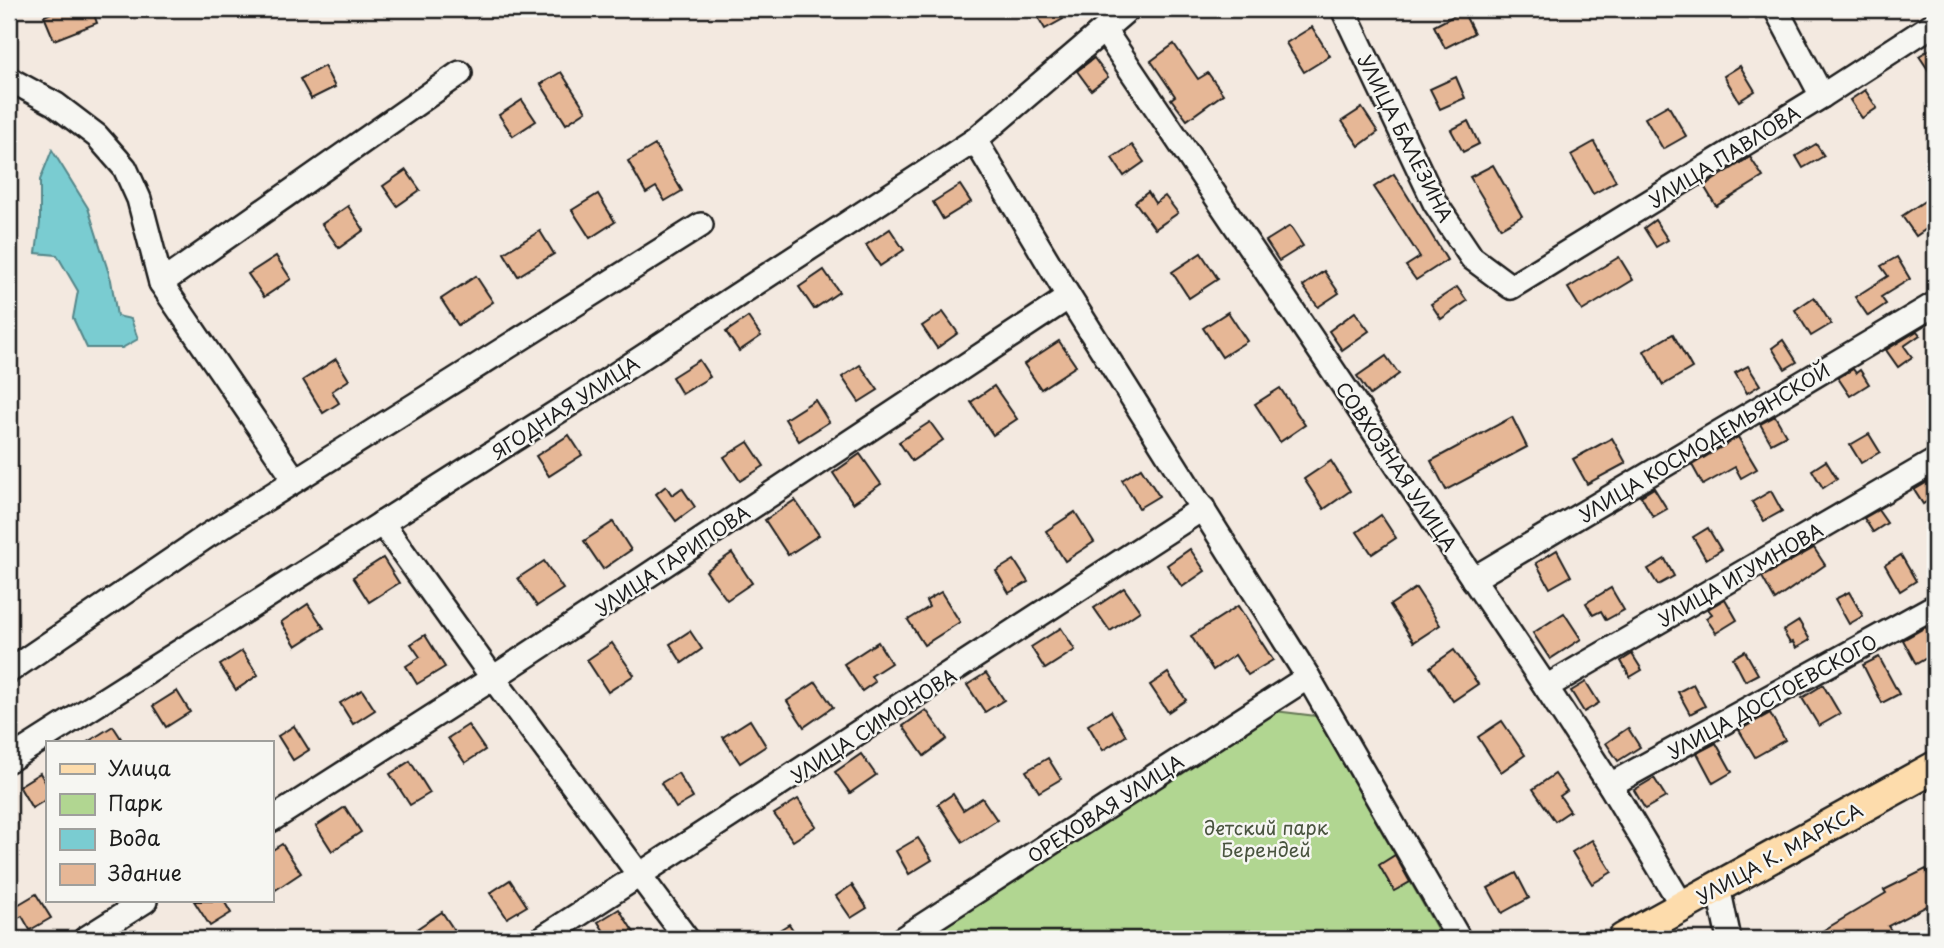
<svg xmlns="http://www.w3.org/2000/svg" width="1944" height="948" font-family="'Playpen Sans',sans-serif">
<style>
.green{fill:#b1d691;stroke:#667956;stroke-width:2}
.water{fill:#7accd1;stroke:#548689;stroke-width:2}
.building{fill:#e6b796;stroke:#1c1c1c;stroke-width:2}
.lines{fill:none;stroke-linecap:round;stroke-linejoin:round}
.minor-casing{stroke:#1c1c1c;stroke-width:28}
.major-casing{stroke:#1c1c1c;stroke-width:35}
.minor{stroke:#f6f6f2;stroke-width:23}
.major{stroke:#fddcac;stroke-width:30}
.labels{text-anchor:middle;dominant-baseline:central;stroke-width:5;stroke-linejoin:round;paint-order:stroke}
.street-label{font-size:19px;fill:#1c1c1c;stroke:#f6f6f2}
.park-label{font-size:19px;fill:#49543f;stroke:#f6f6f2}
</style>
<rect width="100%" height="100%" fill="#f3e9e0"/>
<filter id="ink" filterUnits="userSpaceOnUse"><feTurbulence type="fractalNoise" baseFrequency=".0143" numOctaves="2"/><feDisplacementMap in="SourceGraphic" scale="14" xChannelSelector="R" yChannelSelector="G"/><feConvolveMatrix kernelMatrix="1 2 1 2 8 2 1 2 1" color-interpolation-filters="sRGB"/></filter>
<g filter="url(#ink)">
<polygon class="green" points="1275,711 1316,716 1443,939 926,939"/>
<polygon class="water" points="52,150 88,208 111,280 117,316 131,319 138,339 122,348 87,348 73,318 78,291 57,255 36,253 40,223 40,180"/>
<g class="building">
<polygon points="61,9 92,9 97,23 54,40 44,16"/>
<polygon points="1033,9 1058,9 1063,19 1045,29"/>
<polygon points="1463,11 1474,33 1445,48 1434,26"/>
<polygon points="1312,27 1330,56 1304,72 1286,43"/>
<polygon points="1174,44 1198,79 1208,73 1223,94 1187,120 1171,99 1175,96 1151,61"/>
<polygon points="1935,46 1935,80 1919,56"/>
<polygon points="1094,58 1108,77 1091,90 1077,71"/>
<polygon points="324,66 335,87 311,99 300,79"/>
<polygon points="1740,66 1755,91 1739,101 1724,76"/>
<polygon points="561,72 586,111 566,124 541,84"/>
<polygon points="1456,77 1465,98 1440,109 1430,89"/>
<polygon points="1865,90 1877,108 1862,118 1850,100"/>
<polygon points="522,100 536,121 513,136 499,115"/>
<polygon points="1668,105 1686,136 1663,149 1645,118"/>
<polygon points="1362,108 1378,132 1359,146 1342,121"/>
<polygon points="1468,121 1479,144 1463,152 1451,130"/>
<polygon points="1594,142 1616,181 1593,194 1571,155"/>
<polygon points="1816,144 1824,156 1803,168 1796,156"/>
<polygon points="655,145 682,191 665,201 656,187 646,193 628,161"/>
<polygon points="1132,145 1144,162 1124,176 1112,158"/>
<polygon points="1750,157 1763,177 1716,206 1704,186"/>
<polygon points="1493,165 1522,216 1501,228 1470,177"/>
<polygon points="406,170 420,190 397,206 383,186"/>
<polygon points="1394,174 1447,260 1416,280 1406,266 1420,257 1374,187"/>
<polygon points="960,185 971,202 943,219 933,202"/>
<polygon points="1148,192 1155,203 1165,196 1178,213 1155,229 1135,202"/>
<polygon points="598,194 615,222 590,238 572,210"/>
<polygon points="1935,194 1935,223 1916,236 1902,216"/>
<polygon points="348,206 364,230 339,248 322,224"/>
<polygon points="1655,220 1668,240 1656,247 1644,228"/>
<polygon points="1290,226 1303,246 1279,261 1266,241"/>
<polygon points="890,229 904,250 880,266 866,245"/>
<polygon points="540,231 554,254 518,276 504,253"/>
<polygon points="1201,253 1218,279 1189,298 1172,272"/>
<polygon points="276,256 291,279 264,297 248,274"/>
<polygon points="1619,257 1633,280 1582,311 1568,288"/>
<polygon points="1897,257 1910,279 1881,297 1886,304 1868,316 1855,297 1888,276 1881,266"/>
<polygon points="824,270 839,292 814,309 799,287"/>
<polygon points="1324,271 1339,293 1318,307 1303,286"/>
<polygon points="476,276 493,302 458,325 441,299"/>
<polygon points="1457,287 1467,301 1441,319 1431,304"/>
<polygon points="1814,297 1831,324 1811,336 1795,310"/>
<polygon points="943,312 958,333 937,348 922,326"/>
<polygon points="1228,312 1247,341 1222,357 1203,328"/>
<polygon points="1355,312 1369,331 1342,350 1329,331"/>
<polygon points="748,317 761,336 739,351 726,332"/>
<polygon points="1917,331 1920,335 1904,346 1912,357 1898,367 1886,350"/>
<polygon points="1673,334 1692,368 1663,385 1644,351"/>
<polygon points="1783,340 1797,362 1785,369 1772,348"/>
<polygon points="1059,341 1076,366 1041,389 1024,364"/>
<polygon points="1386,356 1399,374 1370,395 1357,376"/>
<polygon points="336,359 349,380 332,391 339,403 323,413 303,380"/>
<polygon points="699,360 710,377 682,394 672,377"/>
<polygon points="860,365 878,390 859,402 842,377"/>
<polygon points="1748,366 1760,385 1747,393 1735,373"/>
<polygon points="1853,369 1856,373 1860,370 1869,384 1850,396 1838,378"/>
<polygon points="994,386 1017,419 993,435 971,402"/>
<polygon points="1280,388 1305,425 1280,442 1255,404"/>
<polygon points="815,400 829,422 799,441 785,419"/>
<polygon points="1775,416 1786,435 1771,443 1760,424"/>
<polygon points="1512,417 1527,447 1446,490 1431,461"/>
<polygon points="930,422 943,440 912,461 899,442"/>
<polygon points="1869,434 1880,452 1861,463 1850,445"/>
<polygon points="569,435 582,455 549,476 536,456"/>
<polygon points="1738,437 1757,469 1741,478 1735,467 1703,485 1692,465"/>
<polygon points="1612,438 1626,463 1587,484 1573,459"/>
<polygon points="748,442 764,466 740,481 724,457"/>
<polygon points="860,454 881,484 853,503 833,473"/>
<polygon points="1331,461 1350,491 1324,509 1304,479"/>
<polygon points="1826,461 1837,479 1823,488 1812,470"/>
<polygon points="1141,468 1159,496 1139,508 1122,480"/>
<polygon points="1931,480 1935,487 1935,496 1923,504 1914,490"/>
<polygon points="666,486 672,495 682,488 695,507 676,521 656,494"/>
<polygon points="1654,488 1667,509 1653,517 1641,496"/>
<polygon points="1771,491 1782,511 1764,521 1752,502"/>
<polygon points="795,500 819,535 788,555 765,520"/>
<polygon points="1878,510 1887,523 1873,532 1864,518"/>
<polygon points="1075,512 1094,542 1065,561 1046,531"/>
<polygon points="1381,515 1396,538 1372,554 1357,532"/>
<polygon points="613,522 631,550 603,569 584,541"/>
<polygon points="1708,528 1721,550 1706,559 1693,537"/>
<polygon points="1814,548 1825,565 1775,600 1762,577"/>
<polygon points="1190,549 1205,571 1182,587 1167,565"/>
<polygon points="1557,550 1571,576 1550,588 1536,563"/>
<polygon points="732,553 752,583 727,600 706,571"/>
<polygon points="1901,555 1916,581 1900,591 1885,565"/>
<polygon points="383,558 399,583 369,602 353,577"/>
<polygon points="1665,559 1674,576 1658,585 1648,569"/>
<polygon points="1014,560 1028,582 1009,593 996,571"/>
<polygon points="544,561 563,589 537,606 518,578"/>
<polygon points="1124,588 1140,611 1110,631 1094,608"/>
<polygon points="1416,588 1440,625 1414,642 1390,605"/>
<polygon points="1611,588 1624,610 1606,620 1601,611 1593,615 1586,603"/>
<polygon points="941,592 960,622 924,645 908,620 929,607 926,601"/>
<polygon points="1849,592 1863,616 1849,624 1835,599"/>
<polygon points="1725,599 1737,620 1716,633 1706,618 1712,614 1708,609"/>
<polygon points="308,604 324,628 296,646 281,622"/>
<polygon points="1238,606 1273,660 1248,675 1235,655 1213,670 1191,636"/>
<polygon points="1564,613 1581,639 1550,659 1533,633"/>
<polygon points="1799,621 1810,640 1796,648 1793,642 1790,643 1783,631"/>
<polygon points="1926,627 1935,642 1935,653 1916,664 1903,640"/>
<polygon points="1061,628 1075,650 1045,669 1031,647"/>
<polygon points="690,631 702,649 682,663 670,644"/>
<polygon points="425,635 445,667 417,684 406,666 420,657 411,644"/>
<polygon points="878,642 891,663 871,676 875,682 862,691 844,664"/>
<polygon points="612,643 634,675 608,692 587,660"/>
<polygon points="1454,650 1478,684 1453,701 1430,667"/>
<polygon points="242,651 258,675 236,690 220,665"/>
<polygon points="1745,651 1758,674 1745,681 1733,658"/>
<polygon points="1632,654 1642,670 1630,677 1621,661"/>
<polygon points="1879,657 1899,694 1882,703 1863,665"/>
<polygon points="986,673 1004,700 985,712 967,685"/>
<polygon points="1168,673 1186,700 1168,712 1150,685"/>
<polygon points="816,682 833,707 804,727 787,701"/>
<polygon points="1586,682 1599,703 1584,712 1571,691"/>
<polygon points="1693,684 1705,706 1690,714 1678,692"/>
<polygon points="1823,685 1840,714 1819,726 1802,698"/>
<polygon points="362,690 375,710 353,724 340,703"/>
<polygon points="177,691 190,712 166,727 153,706"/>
<polygon points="926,710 947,739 924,756 903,726"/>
<polygon points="1111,711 1126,736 1103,750 1088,725"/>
<polygon points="1770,713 1785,740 1755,757 1739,730"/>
<polygon points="750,720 766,746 740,763 723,737"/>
<polygon points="1502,721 1525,755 1501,772 1478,737"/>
<polygon points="468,725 485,750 465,763 448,738"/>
<polygon points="113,726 124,743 86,743"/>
<polygon points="294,726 309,750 293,760 278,736"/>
<polygon points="1628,728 1640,747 1618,761 1606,743"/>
<polygon points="1716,743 1732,772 1713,783 1697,753"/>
<polygon points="861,754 876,775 850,793 835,772"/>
<polygon points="1048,758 1061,779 1039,792 1026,771"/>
<polygon points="410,761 430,793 410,805 390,774"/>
<polygon points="40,773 47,785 47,799 32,808 19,786"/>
<polygon points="678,773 693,798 676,808 661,783"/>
<polygon points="1555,774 1567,791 1560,796 1570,811 1555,821 1533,789"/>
<polygon points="1654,778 1666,797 1645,809 1634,790"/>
<polygon points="953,794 963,810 982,798 997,820 963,842 938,804"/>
<polygon points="798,799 816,826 793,841 774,814"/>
<polygon points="345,807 361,832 332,851 316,826"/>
<polygon points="918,838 932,860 909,874 896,851"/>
<polygon points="1592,840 1612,872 1592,884 1572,852"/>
<polygon points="282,844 301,873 271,893 271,851"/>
<polygon points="1395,855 1410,882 1394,891 1379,865"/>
<polygon points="1926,869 1935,887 1935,902 1888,926 1897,939 1809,939 1886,893 1884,890"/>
<polygon points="1516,873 1529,898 1502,913 1488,888"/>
<polygon points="510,880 527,906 507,918 490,893"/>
<polygon points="852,885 867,908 851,918 836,896"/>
<polygon points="36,894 51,918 30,930 22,916 15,920 9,910"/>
<polygon points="194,901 224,901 231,913 210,926"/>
<polygon points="619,909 638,939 609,939 598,922"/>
<polygon points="442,912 460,939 426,939 418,928"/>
<polygon points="789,924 799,939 765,939"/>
</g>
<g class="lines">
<g class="minor-casing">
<g id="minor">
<polyline points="1343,9 1435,203 1472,258 1511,287 1822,96 1935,23"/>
<polyline points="1776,9 1822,96"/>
<polyline points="1104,30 1546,687 1610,785 1683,907"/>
<polyline points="9,79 55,104 97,136 125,168 139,199 161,283 295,480"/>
<polyline points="975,140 1069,297 1308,677 1459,939"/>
<polyline points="161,283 460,73"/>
<polyline points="382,523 493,678 687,939"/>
<polyline points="1473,579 1935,304"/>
<polyline points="9,671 207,536 701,225"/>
<polyline points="1546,687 1935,461"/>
<polyline points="9,760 606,381 975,140 1128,9"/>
<polyline points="1610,785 1935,606"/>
<polyline points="271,820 493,678 1069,297"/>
<polyline points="1718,887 1729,939"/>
<polyline points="85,939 145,901"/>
<polyline points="541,939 1203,508"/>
<polyline points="902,939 1308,677"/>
</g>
</g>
<g class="major-casing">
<polyline id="major" points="1623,939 1935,767"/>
</g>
<use href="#minor" class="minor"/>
<use href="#major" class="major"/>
</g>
</g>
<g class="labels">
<g class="street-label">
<text transform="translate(1406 138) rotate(63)">УЛИЦА БАЛЕЗИНА</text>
<text transform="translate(1724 156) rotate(-32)">УЛИЦА ПАВЛОВА</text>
<text transform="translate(565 407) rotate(-33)">ЯГОДНАЯ УЛИЦА</text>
<text transform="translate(1704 442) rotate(-31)">УЛИЦА КОСМОДЕМЬЯНСКОЙ</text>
<text transform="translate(1397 466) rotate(56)">СОВХОЗНАЯ УЛИЦА</text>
<text transform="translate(672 560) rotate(-34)">УЛИЦА ГАРИПОВА</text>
<text transform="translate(1740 574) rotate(-30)">УЛИЦА ИГУМНОВА</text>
<text transform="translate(1772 696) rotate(-29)">УЛИЦА ДОСТОЕВСКОГО</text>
<text transform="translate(873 725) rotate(-33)">УЛИЦА СИМОНОВА</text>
<text transform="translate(1105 808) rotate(-33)">ОРЕХОВАЯ УЛИЦА</text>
<text transform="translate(1779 853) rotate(-29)">УЛИЦА К. МАРКСА</text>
</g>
<g class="park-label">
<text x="1266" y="827">детский парк<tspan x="1266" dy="22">Берендей</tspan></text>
</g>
</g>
<rect width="1944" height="948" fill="none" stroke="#f6f6f2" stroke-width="35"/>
<rect x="18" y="18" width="1909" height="913" fill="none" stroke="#1c1c1c" stroke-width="2.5" filter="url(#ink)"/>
<rect x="46" y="741" width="228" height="161" fill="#f6f6f2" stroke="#9f9f9c" stroke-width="2"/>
<rect x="60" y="764" width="35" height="10" fill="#fddcac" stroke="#9f9f9c" stroke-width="2"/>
<text x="108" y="776" font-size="21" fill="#1c1c1c">Улица</text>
<rect x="60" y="794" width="35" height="21" fill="#b1d691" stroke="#9f9f9c" stroke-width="2"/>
<text x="108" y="811" font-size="21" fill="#1c1c1c">Парк</text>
<rect x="60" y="829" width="35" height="21" fill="#7accd1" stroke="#9f9f9c" stroke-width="2"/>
<text x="108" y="846" font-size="21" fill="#1c1c1c">Вода</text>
<rect x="60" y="864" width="35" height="21" fill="#e6b796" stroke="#9f9f9c" stroke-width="2"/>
<text x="108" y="881" font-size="21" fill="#1c1c1c">Здание</text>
</svg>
